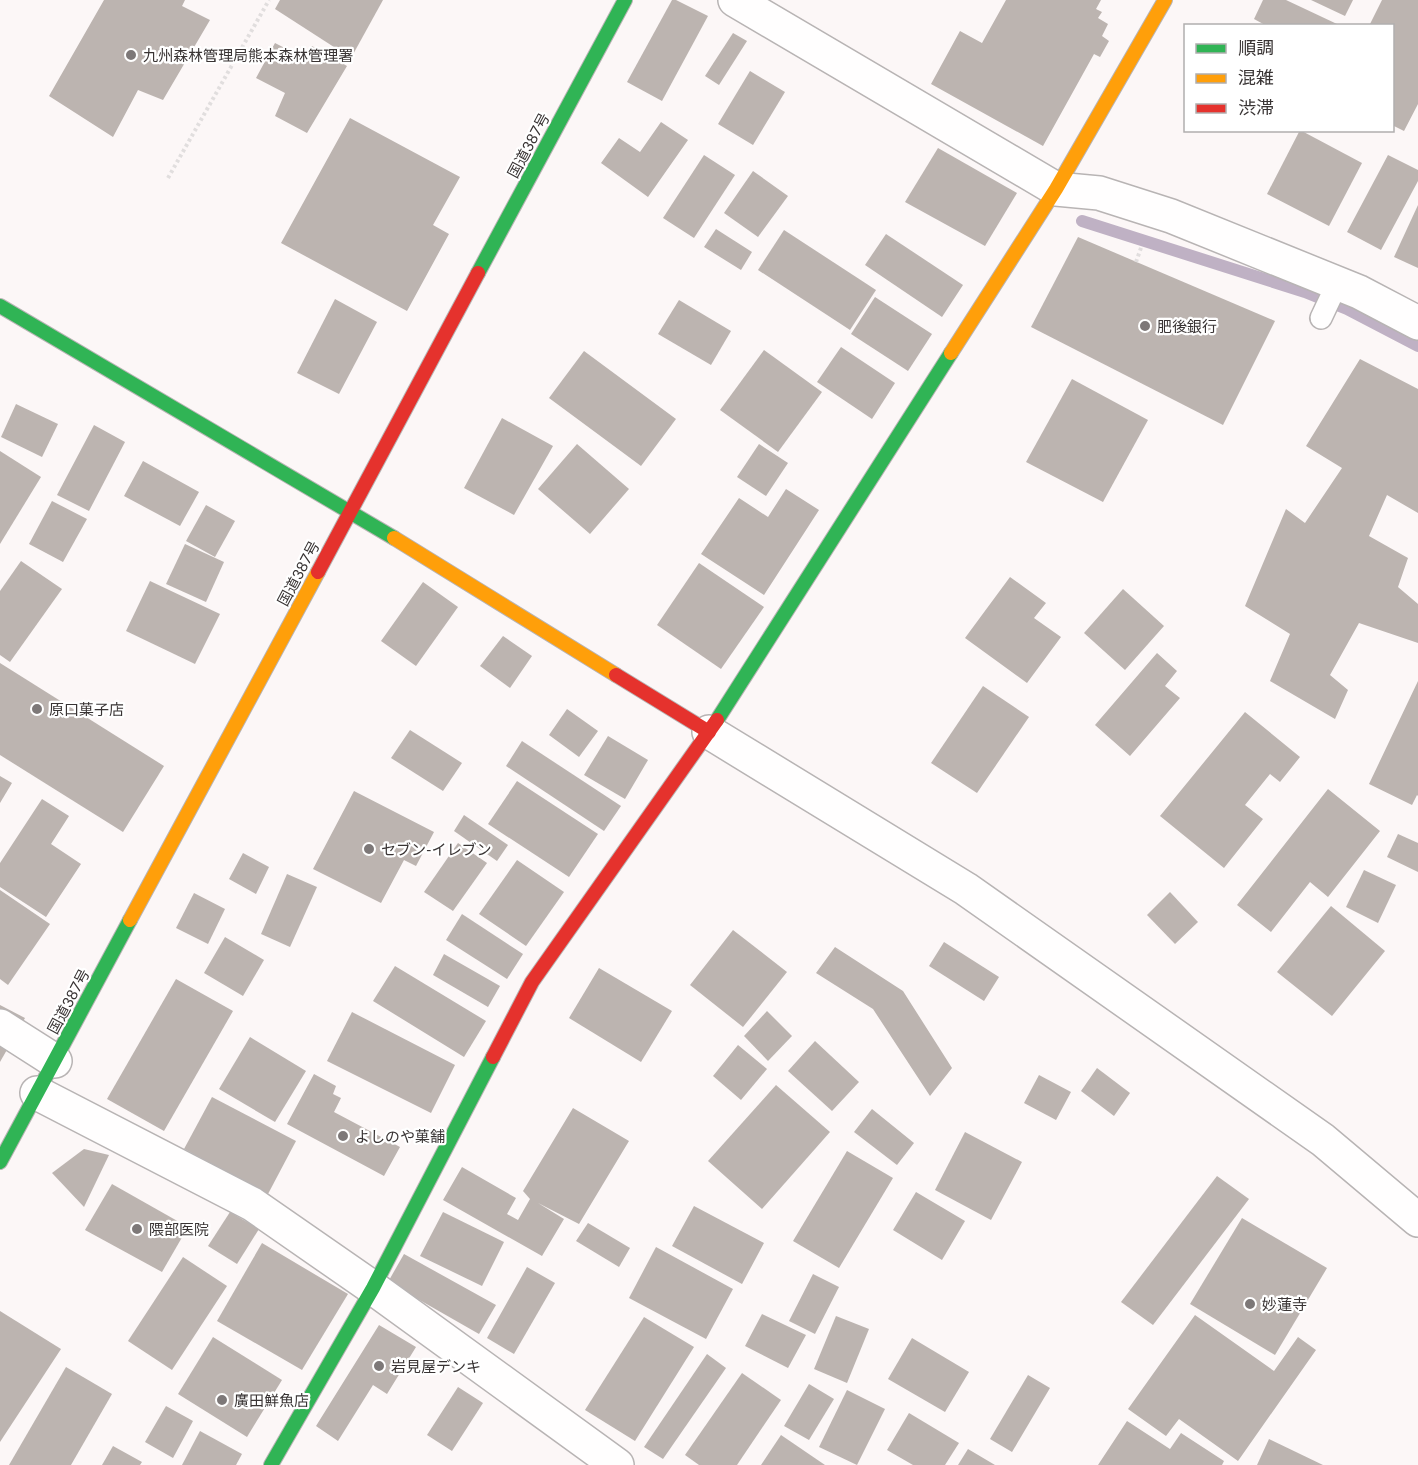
<svg xmlns="http://www.w3.org/2000/svg" width="1418" height="1465" font-family="Lato,'Noto Sans JP',sans-serif">
<style>
.lines{fill:none;stroke-linecap:round;stroke-linejoin:round}
.stream{stroke:#bfb1c4;stroke-width:12}
.building{fill:#bcb4b0}
.lane-casing{stroke:#b8b4b4;stroke-width:24}
.street-casing{stroke:#b8b4b4;stroke-width:36}
.fast-casing{stroke:#b8b4b4;stroke-width:16}
.slow-casing{stroke:#b8b4b4;stroke-width:16}
.jam-casing{stroke:#b8b4b4;stroke-width:16}
.path{stroke:#e1dede;stroke-width:4;stroke-dasharray:3 3;stroke-linecap:butt}
.lane{stroke:#fffefe;stroke-width:21}
.street{stroke:#fffefe;stroke-width:33}
.fast{stroke:#30b455;stroke-width:14}
.slow{stroke:#ff9f0a;stroke-width:14}
.jam{stroke:#e5322d;stroke-width:14}
.poi-dot{fill:#7d7878;stroke:#fff;stroke-width:2}
.labels{text-anchor:middle;dominant-baseline:central;stroke-width:4.5;stroke-linejoin:round;paint-order:stroke}
.poi-label{font-size:15px;fill:#393434;stroke:#fff;text-anchor:start}
.street-label{font-size:15px;fill:#393434;stroke:#fff}
</style>
<rect width="100%" height="100%" fill="#fcf7f7"/>
<g class="lines">
<polyline class="stream" points="1082,221 1305,292 1347,309 1418,346"/>
</g>
<g class="building">
<polygon points="104,0 185,0 182,6 210,20 163,100 138,90 113,137 49,96"/>
<polygon points="280,0 383,0 351,58 275,9"/>
<polygon points="672,0 676,0 708,16 662,101 627,82"/>
<polygon points="1006,0 1101,0 1096,9 1102,12 1098,18 1108,24 1102,36 1109,41 1100,57 1094,54 1043,146 931,84 960,31 982,43"/>
<polygon points="1263,0 1286,0 1337,24 1336,26 1267,26 1254,19"/>
<polygon points="1311,0 1353,0 1345,16"/>
<polygon points="1382,0 1418,0 1418,104 1404,131 1392,125 1392,26 1369,26"/>
<polygon points="733,33 747,41 719,85 705,76"/>
<polygon points="275,43 302,57 312,46 347,66 307,133 275,116 285,93 256,78"/>
<polygon points="750,71 785,92 753,145 718,124"/>
<polygon points="350,118 460,177 433,225 449,234 407,311 281,243"/>
<polygon points="661,122 688,140 648,197 601,163 619,138 640,152"/>
<polygon points="1300,130 1362,163 1329,226 1267,194"/>
<polygon points="938,148 1017,193 985,246 905,202"/>
<polygon points="704,155 735,175 694,238 663,218"/>
<polygon points="1388,155 1418,170 1418,181 1381,250 1347,232"/>
<polygon points="753,171 788,196 758,237 724,213"/>
<polygon points="1418,205 1418,268 1394,257"/>
<polygon points="716,229 752,252 741,270 704,247"/>
<polygon points="784,230 876,290 850,330 758,270"/>
<polygon points="886,234 963,285 942,317 865,265"/>
<polygon points="1078,237 1275,321 1223,425 1031,327"/>
<polygon points="875,297 932,334 908,371 851,334"/>
<polygon points="335,299 377,322 339,394 297,373"/>
<polygon points="679,300 731,331 711,365 658,334"/>
<polygon points="841,347 895,383 872,419 817,382"/>
<polygon points="764,350 822,392 778,452 720,410"/>
<polygon points="584,351 676,419 641,466 549,398"/>
<polygon points="1360,359 1418,389 1418,513 1387,495 1369,536 1408,558 1398,587 1418,604 1418,643 1359,623 1330,675 1348,690 1335,719 1270,681 1290,634 1245,606 1286,509 1305,523 1342,468 1306,446"/>
<polygon points="1072,379 1148,420 1103,502 1026,462"/>
<polygon points="16,404 58,424 42,457 1,437"/>
<polygon points="502,418 553,446 514,515 464,488"/>
<polygon points="94,425 125,442 89,511 57,495"/>
<polygon points="577,444 629,489 590,534 538,489"/>
<polygon points="759,444 788,463 766,496 737,477"/>
<polygon points="0,451 41,477 0,544"/>
<polygon points="143,461 199,492 180,526 124,496"/>
<polygon points="786,489 819,510 764,595 701,554 739,498 768,517"/>
<polygon points="52,501 87,519 63,562 29,544"/>
<polygon points="206,505 235,521 215,557 186,541"/>
<polygon points="185,544 224,562 206,602 166,584"/>
<polygon points="21,561 62,589 10,662 0,655 0,591"/>
<polygon points="699,563 764,607 721,669 657,625"/>
<polygon points="1010,577 1046,603 1034,618 1061,637 1027,683 965,638"/>
<polygon points="150,581 220,614 195,664 126,631"/>
<polygon points="423,582 458,607 416,666 381,641"/>
<polygon points="1123,589 1164,626 1125,670 1084,633"/>
<polygon points="503,636 532,656 510,688 480,666"/>
<polygon points="1157,653 1177,671 1165,686 1180,698 1130,756 1095,725"/>
<polygon points="0,663 164,766 123,832 0,755"/>
<polygon points="1418,681 1418,796 1417,795 1412,805 1369,784"/>
<polygon points="983,686 1029,717 977,793 931,763"/>
<polygon points="567,709 598,731 579,757 549,735"/>
<polygon points="1245,712 1300,757 1280,782 1270,774 1245,805 1263,819 1224,868 1160,816"/>
<polygon points="410,730 462,763 443,791 391,758"/>
<polygon points="608,736 648,760 625,799 584,775"/>
<polygon points="522,741 621,806 604,831 506,766"/>
<polygon points="0,776 12,783 0,803"/>
<polygon points="517,781 598,834 569,877 488,824"/>
<polygon points="1328,789 1380,831 1328,897 1310,882 1271,932 1237,905"/>
<polygon points="354,791 434,832 416,866 404,860 381,903 313,869"/>
<polygon points="42,799 69,816 51,844 81,864 46,917 0,887 0,863"/>
<polygon points="464,815 508,845 497,861 454,831"/>
<polygon points="1398,834 1418,843 1418,872 1387,857"/>
<polygon points="458,843 487,863 453,911 424,892"/>
<polygon points="243,853 269,867 256,894 229,879"/>
<polygon points="517,860 564,892 526,946 479,914"/>
<polygon points="1364,870 1396,885 1378,923 1346,907"/>
<polygon points="287,874 317,887 290,947 261,934"/>
<polygon points="0,890 50,924 8,985 0,979"/>
<polygon points="1170,892 1198,922 1175,944 1147,915"/>
<polygon points="194,893 225,909 208,944 176,928"/>
<polygon points="1331,906 1385,951 1332,1016 1277,972"/>
<polygon points="462,914 523,954 507,979 446,940"/>
<polygon points="733,930 787,972 743,1027 690,985"/>
<polygon points="225,937 264,960 243,996 204,973"/>
<polygon points="944,942 999,977 984,1001 929,966"/>
<polygon points="835,947 903,991 952,1068 930,1096 873,1009 816,973"/>
<polygon points="444,954 500,986 488,1007 433,975"/>
<polygon points="395,966 486,1021 464,1057 373,1001"/>
<polygon points="599,968 672,1011 641,1062 569,1018"/>
<polygon points="176,979 233,1011 164,1131 107,1099"/>
<polygon points="0,1005 25,1018 0,1062"/>
<polygon points="767,1011 792,1036 768,1061 744,1036"/>
<polygon points="352,1012 455,1065 431,1113 327,1061"/>
<polygon points="250,1037 306,1071 275,1122 219,1089"/>
<polygon points="815,1041 859,1082 832,1111 788,1071"/>
<polygon points="738,1045 767,1069 741,1100 713,1076"/>
<polygon points="1097,1068 1130,1093 1114,1116 1081,1091"/>
<polygon points="314,1074 336,1086 333,1094 341,1098 334,1112 400,1147 384,1176 287,1124"/>
<polygon points="1039,1075 1071,1092 1056,1120 1024,1103"/>
<polygon points="776,1085 830,1132 762,1209 708,1161"/>
<polygon points="212,1097 296,1141 268,1194 184,1149"/>
<polygon points="573,1108 629,1141 579,1224 538,1203 564,1219 542,1256 443,1200 462,1167 516,1198 507,1214 518,1220 530,1199 523,1191"/>
<polygon points="872,1109 914,1143 897,1165 854,1132"/>
<polygon points="965,1132 1022,1162 991,1220 935,1190"/>
<polygon points="84,1149 109,1155 84,1207 52,1173"/>
<polygon points="847,1151 893,1178 839,1268 793,1241"/>
<polygon points="1217,1176 1249,1199 1153,1325 1121,1302"/>
<polygon points="112,1184 188,1227 162,1272 85,1230"/>
<polygon points="916,1192 965,1221 942,1260 893,1230"/>
<polygon points="694,1206 764,1243 742,1284 672,1246"/>
<polygon points="230,1212 259,1229 237,1264 208,1246"/>
<polygon points="443,1212 504,1242 482,1286 420,1256"/>
<polygon points="1242,1218 1327,1268 1275,1355 1190,1304"/>
<polygon points="588,1223 630,1248 619,1267 576,1241"/>
<polygon points="262,1243 348,1294 302,1370 217,1321"/>
<polygon points="656,1247 733,1289 706,1339 629,1298"/>
<polygon points="404,1254 496,1305 479,1334 388,1282"/>
<polygon points="183,1257 227,1286 172,1370 128,1341"/>
<polygon points="527,1267 555,1283 514,1354 487,1338"/>
<polygon points="813,1274 839,1287 815,1334 789,1321"/>
<polygon points="0,1311 61,1349 0,1442"/>
<polygon points="762,1314 806,1335 788,1368 745,1346"/>
<polygon points="1195,1315 1274,1371 1298,1337 1316,1350 1238,1461 1179,1419 1166,1436 1128,1409"/>
<polygon points="836,1316 869,1329 847,1383 814,1369"/>
<polygon points="644,1317 694,1347 635,1441 585,1410"/>
<polygon points="379,1325 416,1347 387,1394 373,1385 338,1441 316,1426"/>
<polygon points="213,1337 282,1380 247,1437 178,1394"/>
<polygon points="912,1338 969,1372 945,1412 888,1379"/>
<polygon points="707,1354 726,1368 663,1459 644,1447"/>
<polygon points="66,1367 112,1394 71,1465 9,1465"/>
<polygon points="742,1373 781,1400 737,1465 699,1465 685,1455"/>
<polygon points="1028,1375 1050,1388 1012,1452 990,1439"/>
<polygon points="809,1384 834,1399 809,1440 784,1426"/>
<polygon points="458,1387 483,1403 452,1451 427,1435"/>
<polygon points="847,1390 885,1409 857,1465 819,1447"/>
<polygon points="166,1406 193,1421 173,1458 145,1442"/>
<polygon points="909,1413 959,1443 945,1465 913,1465 887,1450"/>
<polygon points="1127,1421 1170,1449 1181,1433 1224,1461 1222,1465 1098,1465"/>
<polygon points="200,1431 242,1454 236,1465 182,1465"/>
<polygon points="781,1435 825,1465 761,1465"/>
<polygon points="1269,1439 1323,1465 1257,1465"/>
<polygon points="113,1446 142,1462 140,1465 102,1465"/>
<polygon points="968,1449 995,1465 958,1465"/>
</g>
<g class="lines">
<g class="lane-casing">
<polyline id="lane" points="1321,318 1338,282"/>
</g>
<g class="street-casing">
<g id="street">
<polyline points="735,0 1056,189 1099,193 1171,216 1359,292 1418,323"/>
<polyline points="709,732 966,889 1323,1140 1418,1220"/>
<polyline points="0,1026 55,1061"/>
<polyline points="37,1093 252,1204 373,1288 617,1465"/>
</g>
</g>
<g class="fast-casing">
<g id="fast">
<polyline points="478,273 625,0"/>
<polyline points="0,306 394,538"/>
<polyline points="717,720 951,353"/>
<polyline points="0,1162 130,920"/>
<polyline points="271,1465 373,1288 493,1057"/>
</g>
</g>
<g class="slow-casing">
<g id="slow">
<polyline points="951,353 1056,189 1165,0"/>
<polyline points="394,538 616,675"/>
<polyline points="130,920 318,572"/>
</g>
</g>
<g class="jam-casing">
<g id="jam">
<polyline points="318,572 478,273"/>
<polyline points="616,675 709,732"/>
<polyline points="493,1057 532,982 717,720"/>
</g>
</g>
<g class="path">
<polyline points="168,178 269,0"/>
<polyline points="1136,262 1142,245"/>
</g>
<use href="#lane" class="lane"/>
<use href="#street" class="street"/>
<use href="#fast" class="fast"/>
<use href="#slow" class="slow"/>
<use href="#jam" class="jam"/>
</g>
<g class="poi-dot">
<circle cx="131" cy="55" r="6"/>
<circle cx="1145" cy="326" r="6"/>
<circle cx="37" cy="709" r="6"/>
<circle cx="369" cy="849" r="6"/>
<circle cx="343" cy="1136" r="6"/>
<circle cx="137" cy="1229" r="6"/>
<circle cx="1250" cy="1304" r="6"/>
<circle cx="379" cy="1366" r="6"/>
<circle cx="222" cy="1400" r="6"/>
</g>
<g class="labels">
<g class="poi-label">
<text x="143" y="55">九州森林管理局熊本森林管理署</text>
<text x="1157" y="326">肥後銀行</text>
<text x="49" y="709">原口菓子店</text>
<text x="381" y="849">セブン-イレブン</text>
<text x="355" y="1136">よしのや菓舗</text>
<text x="149" y="1229">隈部医院</text>
<text x="1262" y="1304">妙蓮寺</text>
<text x="391" y="1366">岩見屋デンキ</text>
<text x="234" y="1400">廣田鮮魚店</text>
</g>
<g class="street-label">
<text transform="translate(528 145) rotate(-62)">国道387号</text>
<text transform="translate(298 573) rotate(-62)">国道387号</text>
<text transform="translate(68 1001) rotate(-62)">国道387号</text>
</g>
</g>
<rect x="1184" y="24" width="210" height="108" fill="#ffffff" stroke="#b0aeae" stroke-width="1.5"/>
<rect x="1196" y="44" width="30" height="9" fill="#30b455" stroke="#b0aeae" stroke-width="1.5"/>
<text x="1238" y="54" font-size="18" fill="#393434">順調</text>
<rect x="1196" y="74" width="30" height="9" fill="#ff9f0a" stroke="#b0aeae" stroke-width="1.5"/>
<text x="1238" y="84" font-size="18" fill="#393434">混雑</text>
<rect x="1196" y="104" width="30" height="9" fill="#e5322d" stroke="#b0aeae" stroke-width="1.5"/>
<text x="1238" y="114" font-size="18" fill="#393434">渋滞</text>
</svg>
